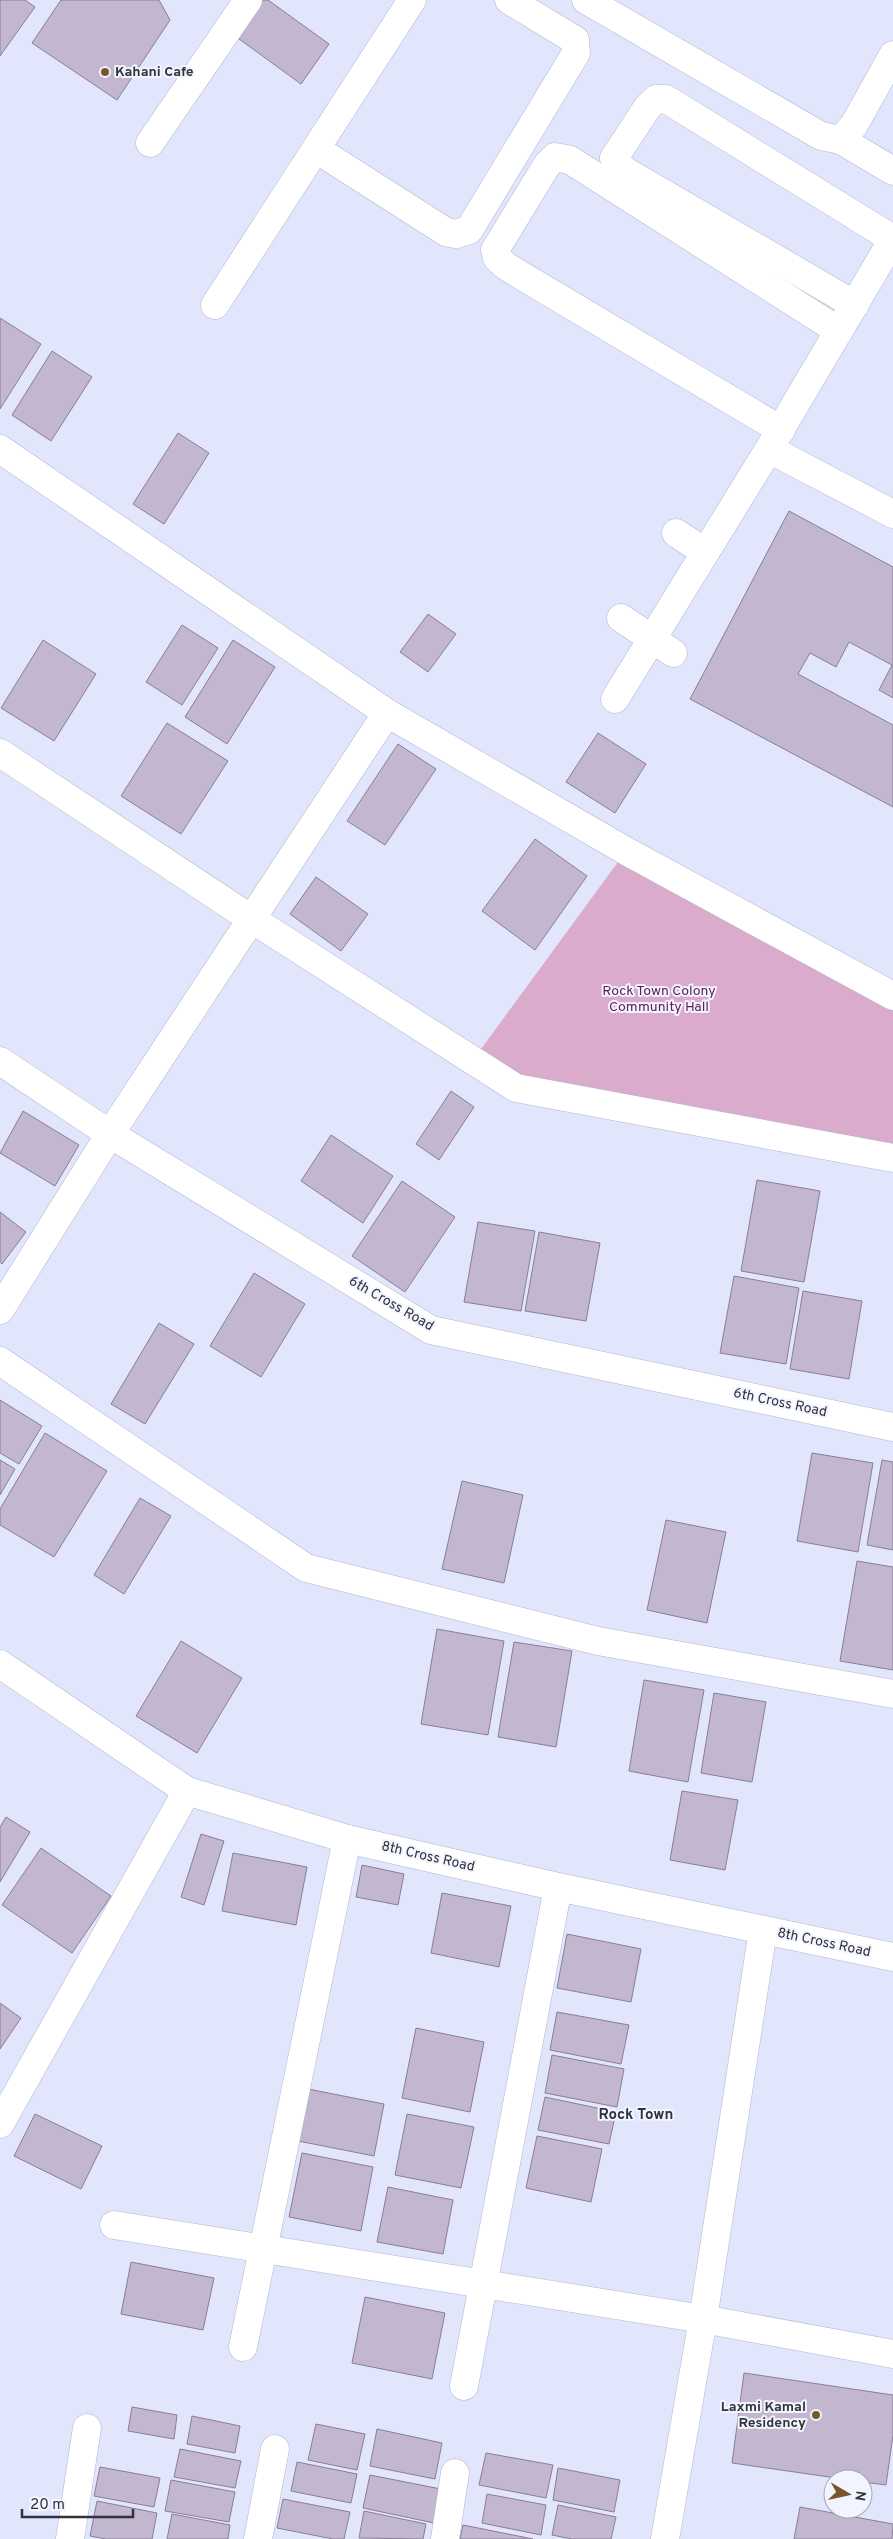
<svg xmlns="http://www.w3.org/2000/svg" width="893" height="2539" font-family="Overpass,sans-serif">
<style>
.green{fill:#dbabcc}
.building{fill:#c3b6cf;stroke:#897e95}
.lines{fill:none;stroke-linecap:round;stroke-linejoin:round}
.minor-casing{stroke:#b1b6cf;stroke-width:29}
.minor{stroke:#fff;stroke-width:28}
.poi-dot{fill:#79562e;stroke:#f2f4ff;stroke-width:2}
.labels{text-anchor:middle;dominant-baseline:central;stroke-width:4;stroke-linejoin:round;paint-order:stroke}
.poi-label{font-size:14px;font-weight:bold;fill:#31333d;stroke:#f2f4ff;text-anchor:start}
.park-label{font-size:14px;fill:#5e1e4f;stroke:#f2f4ff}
.street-label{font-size:14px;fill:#31333d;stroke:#f2f4ff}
.neighbourhood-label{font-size:15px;font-weight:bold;fill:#31333d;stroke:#f2f4ff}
</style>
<rect width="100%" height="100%" fill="#e2e6fc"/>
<polygon class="green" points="626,851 893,996 893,1158 516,1088 473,1060"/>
<g class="building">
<polygon points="0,0 25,0 35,7 0,56"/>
<polygon points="61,0 159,0 170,20 117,100 32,43"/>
<polygon points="261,0 268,0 329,44 301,84 235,36"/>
<polygon points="0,318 41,344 0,409"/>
<polygon points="52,351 92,377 51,441 12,415"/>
<polygon points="178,433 209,453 164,524 133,504"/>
<polygon points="789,511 893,567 893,698 879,690 892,665 849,642 836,667 810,653 798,674 893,725 893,807 690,699"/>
<polygon points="428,614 456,634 428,672 400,652"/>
<polygon points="182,625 218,648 182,705 146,682"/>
<polygon points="43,640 96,674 54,741 1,708"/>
<polygon points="233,640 275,667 227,744 185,717"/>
<polygon points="167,723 228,761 181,834 121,796"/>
<polygon points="598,733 646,764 615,813 566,782"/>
<polygon points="398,744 436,769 385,845 347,821"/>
<polygon points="535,839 587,876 535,950 482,911"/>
<polygon points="316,877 368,914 341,951 290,914"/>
<polygon points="451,1091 474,1107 439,1160 416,1144"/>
<polygon points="23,1111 79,1145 55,1186 0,1153"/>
<polygon points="331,1135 393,1176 363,1223 301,1181"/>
<polygon points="757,1180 820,1191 804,1282 741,1271"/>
<polygon points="402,1181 455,1217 405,1292 352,1256"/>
<polygon points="0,1212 26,1232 2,1264 0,1262"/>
<polygon points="478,1222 535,1231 521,1311 464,1302"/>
<polygon points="539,1232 600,1243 586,1321 525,1311"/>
<polygon points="254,1273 305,1304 261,1377 210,1346"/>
<polygon points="734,1276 799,1288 786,1364 720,1353"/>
<polygon points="803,1291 862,1301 849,1379 790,1369"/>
<polygon points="159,1323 194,1344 145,1424 111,1404"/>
<polygon points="0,1400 42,1426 19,1464 0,1453"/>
<polygon points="45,1433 107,1471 54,1557 0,1525 0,1509"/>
<polygon points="812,1453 873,1463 858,1552 797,1541"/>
<polygon points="0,1460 15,1469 0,1495"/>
<polygon points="882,1460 893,1462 893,1550 867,1545"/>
<polygon points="462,1481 523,1495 504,1583 442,1569"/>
<polygon points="140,1498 171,1516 124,1594 94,1575"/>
<polygon points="666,1520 726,1532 707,1623 647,1610"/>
<polygon points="857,1561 893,1567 893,1670 840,1661"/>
<polygon points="437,1629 504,1641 488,1735 421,1724"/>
<polygon points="181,1641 242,1678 197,1753 136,1716"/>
<polygon points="514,1642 572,1651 556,1747 498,1737"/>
<polygon points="644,1680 704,1690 688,1782 629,1771"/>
<polygon points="714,1693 766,1702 752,1782 701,1773"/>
<polygon points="682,1791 738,1800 725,1870 670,1860"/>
<polygon points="6,1817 30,1832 0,1882 0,1827"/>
<polygon points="201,1834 224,1841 204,1905 181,1897"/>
<polygon points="41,1848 111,1896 72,1953 2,1905"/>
<polygon points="233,1853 307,1867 296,1925 222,1911"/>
<polygon points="362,1865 404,1874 398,1905 356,1897"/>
<polygon points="442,1893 511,1906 499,1967 431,1953"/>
<polygon points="567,1934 641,1949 631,2002 557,1988"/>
<polygon points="0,2003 21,2018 0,2049"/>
<polygon points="557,2012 629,2025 621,2064 550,2050"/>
<polygon points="416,2028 484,2042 470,2112 402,2098"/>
<polygon points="552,2055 624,2069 617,2107 545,2093"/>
<polygon points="308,2089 384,2104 374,2156 298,2141"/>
<polygon points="545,2097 616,2112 609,2144 538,2130"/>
<polygon points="35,2114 102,2146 81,2189 14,2156"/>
<polygon points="407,2114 474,2127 461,2188 395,2175"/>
<polygon points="537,2136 602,2149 591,2202 526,2188"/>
<polygon points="302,2153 373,2167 361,2231 289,2217"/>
<polygon points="388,2187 453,2200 443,2254 377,2242"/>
<polygon points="131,2262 214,2278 203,2330 121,2314"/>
<polygon points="365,2297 445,2313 432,2379 352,2363"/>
<polygon points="744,2373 893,2395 893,2435 886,2485 863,2482 863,2479 843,2479 732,2463"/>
<polygon points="132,2407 177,2415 174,2439 128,2431"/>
<polygon points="192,2416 240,2426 235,2453 187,2444"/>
<polygon points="316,2424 365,2434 357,2470 308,2460"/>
<polygon points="377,2429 442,2443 435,2479 370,2466"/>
<polygon points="180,2449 241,2461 235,2488 174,2477"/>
<polygon points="486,2453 553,2465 546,2498 479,2485"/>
<polygon points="297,2462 357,2474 351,2503 291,2491"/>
<polygon points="100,2467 160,2478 154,2507 94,2496"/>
<polygon points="558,2468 620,2480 614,2512 553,2500"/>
<polygon points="370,2475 441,2489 434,2523 363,2508"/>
<polygon points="171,2480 235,2492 229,2522 165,2511"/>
<polygon points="487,2494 546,2505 541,2535 482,2523"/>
<polygon points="283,2499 350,2512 344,2539 333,2539 277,2528"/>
<polygon points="97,2501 157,2513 152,2539 106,2539 90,2536"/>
<polygon points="558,2505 616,2517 611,2539 572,2539 552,2535"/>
<polygon points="800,2507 893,2524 892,2539 794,2539"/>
<polygon points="364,2511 426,2524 423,2539 359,2538"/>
<polygon points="172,2514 230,2525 228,2539 167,2539"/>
<polygon points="463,2525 533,2539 460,2539"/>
</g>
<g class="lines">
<g class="minor-casing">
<g id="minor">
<polyline points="586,0 821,136 841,140 854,125 893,55"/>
<polyline points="841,140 893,171"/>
<polyline points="150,143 248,0"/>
<polyline points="316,149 446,232 456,234 469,230 576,53 575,40 509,0"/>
<polyline points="893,239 769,449 893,514"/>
<polyline points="215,305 412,0"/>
<polyline points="855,305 627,172 618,165 614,158 647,108 656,99 666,99 893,239"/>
<polyline points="781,430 507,267 497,258 495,250 547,165 555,157 570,160 839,331"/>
<polyline points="0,449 387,713 626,851 893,996"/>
<polyline points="676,533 705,552"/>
<polyline points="621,618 673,653"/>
<polyline points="615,699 769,449"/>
<polyline points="0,753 253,920 516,1088 893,1158"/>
<polyline points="0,1061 110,1134 431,1330 893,1427"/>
<polyline points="0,1310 110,1134 387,713"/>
<polyline points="0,1361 306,1568 598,1641 893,1694"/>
<polyline points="0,1664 187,1791 347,1839 558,1887 893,1957"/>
<polyline points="0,2124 187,1791"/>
<polyline points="114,2225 703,2319 893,2354"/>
<polyline points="243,2347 347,1839"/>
<polyline points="464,2386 558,1887"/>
<polyline points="70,2539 87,2428"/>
<polyline points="258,2539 275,2449"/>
<polyline points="445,2539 455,2473"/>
<polyline points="665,2539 703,2319 763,1930"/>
</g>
</g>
<use href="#minor" class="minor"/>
</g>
<g class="poi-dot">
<circle cx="105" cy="72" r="5"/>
<circle cx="816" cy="2415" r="5"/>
</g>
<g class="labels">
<g class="poi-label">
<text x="115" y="72">Kahani Cafe</text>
<text x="806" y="2407" text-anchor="end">Laxmi Kamal<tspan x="806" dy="16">Residency</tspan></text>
</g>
<g class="park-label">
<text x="659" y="991">Rock Town Colony<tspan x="659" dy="16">Community Hall</tspan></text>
</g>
<g class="street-label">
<text transform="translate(391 1304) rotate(30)">6th Cross Road</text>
<text transform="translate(780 1403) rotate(12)">6th Cross Road</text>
<text transform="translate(428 1857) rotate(13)">8th Cross Road</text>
<text transform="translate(824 1943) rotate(12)">8th Cross Road</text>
</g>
<g class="neighbourhood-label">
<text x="636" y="2115">Rock Town</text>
</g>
</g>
<g transform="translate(848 2494) rotate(99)"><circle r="24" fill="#f2f4ff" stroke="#a5a7b1"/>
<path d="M0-4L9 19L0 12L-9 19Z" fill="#79562e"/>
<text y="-8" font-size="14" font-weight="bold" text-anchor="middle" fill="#31333d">N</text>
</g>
<path d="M22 2509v8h111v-8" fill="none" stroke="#31333d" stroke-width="2.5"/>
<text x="30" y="2509" font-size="15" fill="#31333d" stroke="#f2f4ff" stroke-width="4" paint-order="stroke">20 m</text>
</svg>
